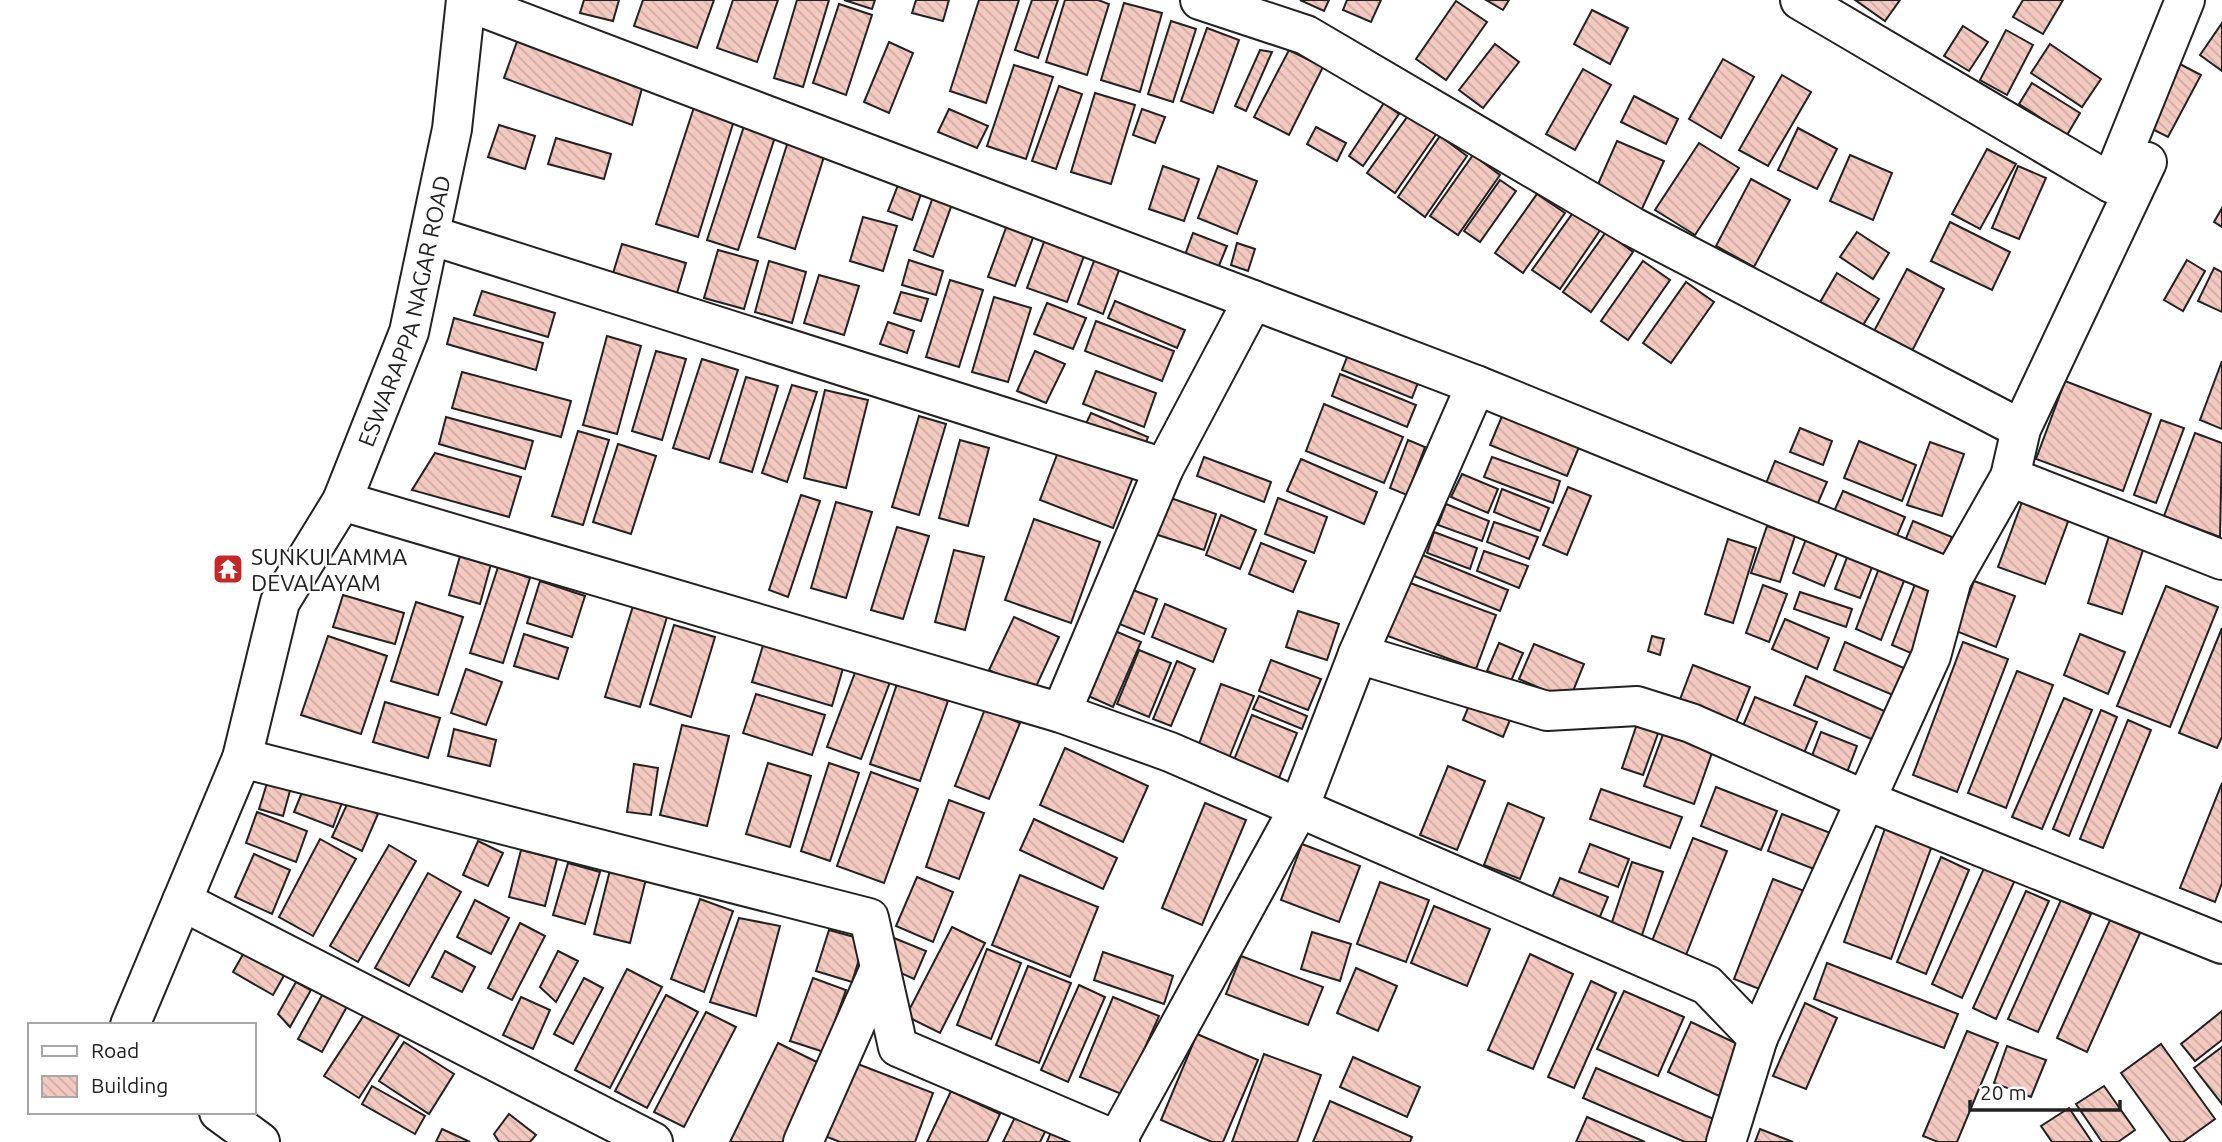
<svg xmlns="http://www.w3.org/2000/svg" width="2222" height="1142" font-family="Ubuntu,sans-serif">
<style>
.building{fill:url(#building-back-hatch);stroke:#222;stroke-width:2}
.lines{fill:none;stroke-linecap:round;stroke-linejoin:round}
.minor-casing{stroke:#222;stroke-width:42}
.minor{stroke:#fff;stroke-width:38}
.labels{text-anchor:middle;dominant-baseline:central;stroke-width:5;stroke-linejoin:round;paint-order:stroke}
.street-label{font-size:23px;fill:#222;stroke:#fff}
.poi-label{font-size:23px;fill:#222;stroke:#fff;text-anchor:start}
</style>
<defs>
<pattern id="building-back-hatch" width="6" height="6" patternUnits="userSpaceOnUse" patternTransform="scale(1.75)"><rect width="6" height="6" fill="#f3c9c0"/><path d="M-1 5l2 2M0 0l6 6M5-1l2 2" fill="none" stroke="#d0aca5"/></pattern>
</defs>
<rect width="100%" height="100%" fill="#fff"/>
<g class="building">
<polygon points="584,0 619,0 613,21 580,13"/>
<polygon points="643,0 714,0 697,48 634,26"/>
<polygon points="733,0 778,0 757,62 717,48"/>
<polygon points="797,0 829,0 803,87 774,78"/>
<polygon points="844,0 875,0 872,9"/>
<polygon points="916,0 949,0 943,21 912,13"/>
<polygon points="979,0 1019,0 986,103 950,91"/>
<polygon points="1032,0 1058,0 1038,58 1015,50"/>
<polygon points="1065,0 1098,0 1109,4 1087,75 1046,62"/>
<polygon points="1300,0 1329,0 1324,11"/>
<polygon points="1347,0 1381,0 1371,22 1343,10"/>
<polygon points="1486,0 1509,0 1503,10"/>
<polygon points="1855,0 1900,0 1885,21"/>
<polygon points="2023,0 2063,0 2043,34 2013,17"/>
<polygon points="1456,1 1487,22 1446,80 1416,59"/>
<polygon points="1124,3 1162,13 1140,92 1101,80"/>
<polygon points="839,4 872,15 846,95 813,83"/>
<polygon points="1592,10 1628,28 1610,64 1574,44"/>
<polygon points="1171,21 1196,29 1173,102 1148,94"/>
<polygon points="2222,23 2222,71 2200,55"/>
<polygon points="1963,26 1988,42 1969,71 1944,56"/>
<polygon points="1207,28 1239,40 1213,113 1181,101"/>
<polygon points="2006,30 2033,45 2007,95 1980,80"/>
<polygon points="519,36 644,81 632,125 504,78"/>
<polygon points="889,42 913,53 889,113 864,102"/>
<polygon points="1495,44 1519,62 1483,108 1459,90"/>
<polygon points="2050,44 2101,79 2082,107 2031,73"/>
<polygon points="1260,50 1272,52 1246,111 1235,106"/>
<polygon points="1289,50 1323,67 1289,135 1254,117"/>
<polygon points="1723,59 1754,77 1721,138 1689,119"/>
<polygon points="2176,62 2201,75 2168,137 2144,125"/>
<polygon points="1014,65 1053,77 1026,159 987,146"/>
<polygon points="1583,69 1611,85 1575,150 1546,134"/>
<polygon points="1782,75 1811,92 1768,166 1739,150"/>
<polygon points="2032,83 2080,113 2067,135 2019,104"/>
<polygon points="1059,86 1082,94 1056,169 1032,161"/>
<polygon points="1095,93 1135,105 1111,184 1071,172"/>
<polygon points="1634,96 1678,119 1666,144 1621,122"/>
<polygon points="696,101 736,114 698,237 656,224"/>
<polygon points="1384,103 1399,114 1363,166 1349,156"/>
<polygon points="949,109 988,126 977,148 938,132"/>
<polygon points="1142,109 1165,117 1155,143 1133,135"/>
<polygon points="1410,113 1437,133 1395,193 1367,173"/>
<polygon points="745,123 776,134 738,250 707,240"/>
<polygon points="499,125 535,136 525,169 488,157"/>
<polygon points="1316,127 1346,143 1337,161 1307,144"/>
<polygon points="1798,128 1837,149 1817,189 1778,170"/>
<polygon points="790,135 827,147 795,249 758,237"/>
<polygon points="1440,136 1467,156 1425,217 1398,197"/>
<polygon points="556,138 611,154 604,179 548,164"/>
<polygon points="1617,141 1664,161 1641,211 1595,191"/>
<polygon points="1699,143 1739,168 1695,235 1655,210"/>
<polygon points="1987,149 2016,164 1980,229 1952,214"/>
<polygon points="1473,155 1500,175 1458,235 1430,216"/>
<polygon points="1850,155 1892,173 1873,220 1830,201"/>
<polygon points="1163,166 1199,179 1184,221 1149,209"/>
<polygon points="1218,166 1257,181 1237,234 1198,218"/>
<polygon points="2018,166 2046,178 2019,239 1992,228"/>
<polygon points="1751,179 1790,200 1754,267 1716,246"/>
<polygon points="900,180 923,188 912,220 888,211"/>
<polygon points="1500,180 1516,191 1480,242 1464,231"/>
<polygon points="1537,194 1565,213 1523,273 1495,253"/>
<polygon points="933,197 952,204 933,257 914,250"/>
<polygon points="2222,208 2222,227 2214,222"/>
<polygon points="1575,210 1601,229 1560,289 1532,270"/>
<polygon points="863,217 897,226 883,271 850,261"/>
<polygon points="1950,222 2010,252 1992,290 1931,261"/>
<polygon points="1007,225 1034,235 1015,286 988,277"/>
<polygon points="1048,231 1088,245 1067,302 1027,288"/>
<polygon points="1606,232 1633,252 1591,312 1563,292"/>
<polygon points="1857,232 1889,253 1873,279 1840,257"/>
<polygon points="1193,233 1227,246 1218,268 1185,255"/>
<polygon points="1237,243 1255,249 1248,271 1231,265"/>
<polygon points="622,244 686,263 674,303 610,283"/>
<polygon points="718,250 758,261 744,309 704,298"/>
<polygon points="1097,253 1122,262 1103,314 1078,304"/>
<polygon points="909,260 943,271 936,295 902,285"/>
<polygon points="2187,260 2205,271 2183,311 2164,300"/>
<polygon points="769,261 806,272 792,323 755,312"/>
<polygon points="1643,261 1670,280 1628,340 1601,321"/>
<polygon points="2214,268 2222,272 2222,312 2198,301"/>
<polygon points="1907,269 1944,289 1911,353 1873,333"/>
<polygon points="1837,273 1879,299 1860,330 1819,304"/>
<polygon points="819,275 859,286 844,335 804,323"/>
<polygon points="950,280 983,290 959,367 926,357"/>
<polygon points="1686,282 1714,302 1671,363 1643,343"/>
<polygon points="482,291 555,313 548,337 474,315"/>
<polygon points="901,292 928,299 921,321 894,313"/>
<polygon points="994,297 1031,308 1008,382 972,372"/>
<polygon points="1115,301 1185,330 1177,348 1108,318"/>
<polygon points="1047,303 1086,318 1073,349 1034,334"/>
<polygon points="454,318 543,343 536,370 447,344"/>
<polygon points="1096,321 1174,351 1162,381 1085,351"/>
<polygon points="888,322 914,331 907,353 880,344"/>
<polygon points="607,336 641,346 617,434 583,425"/>
<polygon points="1351,347 1421,375 1412,398 1342,370"/>
<polygon points="656,351 686,359 662,440 632,431"/>
<polygon points="1035,351 1065,364 1046,403 1017,391"/>
<polygon points="702,359 738,370 709,459 673,448"/>
<polygon points="2222,361 2222,429 2200,420"/>
<polygon points="1096,371 1156,393 1144,427 1083,404"/>
<polygon points="462,372 571,401 561,437 452,408"/>
<polygon points="1340,374 1416,405 1407,427 1332,396"/>
<polygon points="746,377 778,386 752,472 720,462"/>
<polygon points="2065,381 2151,414 2123,491 2036,459"/>
<polygon points="792,385 817,392 787,482 762,473"/>
<polygon points="825,390 868,400 846,488 804,478"/>
<polygon points="1324,404 1403,437 1384,483 1306,451"/>
<polygon points="1091,413 1148,437 1141,455 1083,430"/>
<polygon points="919,416 946,424 919,515 892,507"/>
<polygon points="1502,416 1579,447 1567,476 1490,445"/>
<polygon points="446,417 533,441 525,469 439,444"/>
<polygon points="2161,420 2184,428 2156,503 2134,495"/>
<polygon points="1800,428 1832,441 1823,465 1790,452"/>
<polygon points="578,431 609,440 583,525 552,516"/>
<polygon points="2195,433 2222,443 2220,537 2164,516"/>
<polygon points="960,440 989,448 968,526 939,518"/>
<polygon points="1408,440 1425,447 1407,495 1390,488"/>
<polygon points="1859,441 1916,465 1902,501 1844,478"/>
<polygon points="1930,442 1964,454 1942,516 1907,505"/>
<polygon points="618,444 656,456 631,534 593,522"/>
<polygon points="1061,444 1135,472 1113,528 1040,500"/>
<polygon points="435,453 521,477 509,517 412,490"/>
<polygon points="1204,457 1271,482 1264,502 1197,476"/>
<polygon points="1492,457 1560,481 1553,503 1484,477"/>
<polygon points="1301,459 1377,492 1364,524 1287,491"/>
<polygon points="1775,461 1827,482 1814,512 1763,491"/>
<polygon points="1462,474 1498,489 1488,513 1451,497"/>
<polygon points="1568,487 1591,496 1567,555 1543,545"/>
<polygon points="1502,489 1549,508 1540,531 1494,512"/>
<polygon points="1843,491 1905,517 1894,543 1832,516"/>
<polygon points="801,495 820,501 788,597 769,590"/>
<polygon points="1165,496 1216,514 1204,550 1152,533"/>
<polygon points="1278,498 1327,517 1314,553 1265,534"/>
<polygon points="836,502 872,512 846,598 811,588"/>
<polygon points="2022,502 2069,519 2045,584 1998,567"/>
<polygon points="1446,504 1489,521 1482,541 1438,525"/>
<polygon points="1221,515 1256,530 1240,569 1206,555"/>
<polygon points="1034,519 1100,542 1071,623 1005,600"/>
<polygon points="1913,521 1952,537 1942,561 1903,546"/>
<polygon points="1494,522 1538,537 1529,559 1487,542"/>
<polygon points="1767,526 1795,536 1780,582 1751,573"/>
<polygon points="1811,526 1843,539 1824,586 1793,573"/>
<polygon points="897,527 929,536 903,619 871,610"/>
<polygon points="1434,532 1477,548 1470,569 1427,553"/>
<polygon points="2109,536 2144,547 2122,614 2088,603"/>
<polygon points="1728,539 1756,548 1733,623 1705,614"/>
<polygon points="1261,543 1306,561 1293,592 1249,574"/>
<polygon points="1851,547 1876,557 1860,598 1835,589"/>
<polygon points="954,550 984,557 965,630 935,622"/>
<polygon points="1484,551 1528,566 1519,588 1477,571"/>
<polygon points="1418,553 1508,590 1500,611 1409,574"/>
<polygon points="460,556 491,564 480,604 449,595"/>
<polygon points="1881,563 1907,573 1881,640 1856,629"/>
<polygon points="498,567 530,578 503,663 470,653"/>
<polygon points="1917,579 1943,589 1918,656 1892,645"/>
<polygon points="540,581 585,596 572,637 527,623"/>
<polygon points="1405,581 1496,615 1476,669 1385,635"/>
<polygon points="1974,581 2015,596 1996,647 1956,631"/>
<polygon points="1763,585 1787,594 1769,642 1746,633"/>
<polygon points="2166,586 2218,607 2170,727 2117,706"/>
<polygon points="1130,589 1157,599 1144,634 1117,623"/>
<polygon points="1800,592 1852,609 1846,627 1794,609"/>
<polygon points="343,595 404,613 395,644 333,627"/>
<polygon points="416,602 463,617 438,695 391,681"/>
<polygon points="1165,604 1226,629 1213,662 1152,637"/>
<polygon points="633,606 667,617 640,707 605,697"/>
<polygon points="1298,611 1339,624 1327,660 1286,647"/>
<polygon points="1014,617 1059,637 1034,691 989,670"/>
<polygon points="1785,619 1829,638 1817,669 1772,649"/>
<polygon points="674,625 715,637 691,717 650,704"/>
<polygon points="2222,628 2222,737 2217,748 2179,733"/>
<polygon points="1115,631 1141,642 1113,707 1086,695"/>
<polygon points="524,634 568,648 558,679 514,666"/>
<polygon points="2080,634 2125,652 2108,694 2064,675"/>
<polygon points="328,636 387,656 361,734 301,715"/>
<polygon points="1652,636 1664,639 1660,655 1648,651"/>
<polygon points="764,642 844,665 832,706 752,682"/>
<polygon points="1845,642 1906,669 1895,696 1834,670"/>
<polygon points="1963,642 2008,659 1957,792 1913,775"/>
<polygon points="1499,643 1523,653 1511,681 1487,671"/>
<polygon points="1534,644 1584,664 1569,701 1519,679"/>
<polygon points="1139,650 1171,663 1149,717 1117,704"/>
<polygon points="1271,660 1321,679 1308,710 1259,691"/>
<polygon points="1177,661 1195,669 1171,726 1153,719"/>
<polygon points="1693,665 1750,687 1732,732 1676,710"/>
<polygon points="466,669 502,682 486,725 451,713"/>
<polygon points="856,670 890,682 861,759 827,747"/>
<polygon points="2017,671 2053,685 2006,808 1968,793"/>
<polygon points="1806,676 1891,714 1878,742 1794,705"/>
<polygon points="897,684 948,701 920,781 870,764"/>
<polygon points="1221,684 1254,696 1229,758 1199,744"/>
<polygon points="756,694 825,715 812,755 743,733"/>
<polygon points="1259,696 1307,716 1302,729 1253,709"/>
<polygon points="1755,697 1817,722 1802,758 1740,733"/>
<polygon points="2064,698 2092,710 2042,829 2012,817"/>
<polygon points="385,702 440,718 428,758 373,742"/>
<polygon points="1470,703 1510,720 1503,737 1463,720"/>
<polygon points="985,709 1020,723 989,799 955,786"/>
<polygon points="2101,710 2117,717 2069,836 2053,829"/>
<polygon points="1252,715 1297,733 1279,778 1234,760"/>
<polygon points="2128,720 2151,730 2103,848 2080,839"/>
<polygon points="1638,721 1660,728 1643,775 1622,768"/>
<polygon points="682,725 729,736 707,826 660,815"/>
<polygon points="454,729 496,740 490,766 448,756"/>
<polygon points="1665,729 1714,747 1694,804 1644,786"/>
<polygon points="1821,732 1857,746 1846,775 1810,761"/>
<polygon points="1065,748 1148,786 1123,842 1040,805"/>
<polygon points="768,763 811,776 790,847 746,834"/>
<polygon points="829,763 859,773 830,861 801,851"/>
<polygon points="634,764 658,768 651,815 627,812"/>
<polygon points="1448,766 1485,781 1457,850 1420,835"/>
<polygon points="871,772 918,789 884,883 837,866"/>
<polygon points="268,780 291,787 283,816 259,809"/>
<polygon points="2222,783 2222,883 2215,902 2180,888"/>
<polygon points="305,785 343,800 333,827 294,812"/>
<polygon points="1716,787 1777,811 1761,850 1701,826"/>
<polygon points="1601,789 1682,817 1670,848 1590,819"/>
<polygon points="349,800 378,814 362,851 332,837"/>
<polygon points="949,800 984,813 959,879 926,867"/>
<polygon points="1205,803 1246,820 1202,925 1162,908"/>
<polygon points="1508,803 1544,818 1520,879 1484,865"/>
<polygon points="257,812 307,831 296,862 246,843"/>
<polygon points="1782,814 1833,834 1819,871 1768,851"/>
<polygon points="1034,819 1117,858 1103,889 1020,850"/>
<polygon points="1887,823 1934,840 1891,959 1844,942"/>
<polygon points="1693,838 1727,851 1686,955 1652,941"/>
<polygon points="320,839 356,859 313,936 279,917"/>
<polygon points="478,841 503,853 488,886 463,875"/>
<polygon points="1302,844 1360,866 1339,922 1281,900"/>
<polygon points="1590,844 1629,859 1618,887 1579,872"/>
<polygon points="389,845 416,861 358,962 330,946"/>
<polygon points="521,850 557,859 545,906 509,897"/>
<polygon points="254,854 290,870 272,914 235,897"/>
<polygon points="1941,857 1969,870 1926,974 1897,962"/>
<polygon points="1632,862 1663,872 1641,938 1610,928"/>
<polygon points="568,863 600,872 585,924 553,915"/>
<polygon points="1985,866 2015,880 1962,998 1932,984"/>
<polygon points="610,870 646,879 630,943 594,934"/>
<polygon points="428,873 461,892 409,986 375,968"/>
<polygon points="1020,875 1098,907 1070,977 992,945"/>
<polygon points="917,877 953,892 933,942 896,926"/>
<polygon points="1560,878 1608,897 1599,919 1551,900"/>
<polygon points="1773,879 1807,892 1767,992 1734,979"/>
<polygon points="1380,882 1429,900 1406,962 1357,944"/>
<polygon points="2026,891 2049,901 1996,1019 1973,1008"/>
<polygon points="700,899 733,911 704,992 671,979"/>
<polygon points="475,900 509,918 491,954 457,937"/>
<polygon points="2061,900 2091,914 2038,1032 2008,1019"/>
<polygon points="1434,906 1490,929 1467,986 1411,963"/>
<polygon points="739,918 780,926 756,1016 710,1002"/>
<polygon points="2110,920 2140,933 2087,1052 2057,1038"/>
<polygon points="520,923 545,936 512,1000 488,988"/>
<polygon points="952,927 985,943 940,1033 906,1016"/>
<polygon points="829,930 865,940 852,982 816,971"/>
<polygon points="1312,932 1351,944 1340,981 1301,969"/>
<polygon points="894,938 926,951 914,979 883,965"/>
<polygon points="246,949 286,972 273,995 233,972"/>
<polygon points="987,949 1021,963 991,1039 957,1025"/>
<polygon points="445,951 475,967 462,992 432,977"/>
<polygon points="558,951 578,961 556,1002 540,987"/>
<polygon points="1103,952 1173,976 1164,1004 1094,980"/>
<polygon points="1530,954 1573,974 1533,1069 1488,1050"/>
<polygon points="1241,956 1323,987 1308,1025 1226,994"/>
<polygon points="1827,963 1958,1014 1944,1048 1814,999"/>
<polygon points="1028,966 1071,983 1039,1063 996,1045"/>
<polygon points="1356,968 1397,986 1378,1031 1337,1013"/>
<polygon points="627,969 662,987 610,1088 575,1070"/>
<polygon points="584,978 603,988 573,1044 554,1034"/>
<polygon points="813,978 846,990 824,1052 790,1041"/>
<polygon points="1591,981 1616,993 1574,1088 1548,1077"/>
<polygon points="296,982 311,990 290,1027 278,1014"/>
<polygon points="1079,985 1105,997 1068,1082 1041,1070"/>
<polygon points="326,988 350,1001 322,1052 298,1039"/>
<polygon points="1624,991 1684,1017 1658,1076 1597,1049"/>
<polygon points="666,995 698,1012 647,1108 615,1091"/>
<polygon points="521,997 550,1010 533,1049 503,1035"/>
<polygon points="1113,997 1159,1016 1124,1095 1080,1077"/>
<polygon points="1805,1003 1837,1018 1806,1089 1773,1076"/>
<polygon points="2222,1011 2222,1040 2195,1061 2181,1044"/>
<polygon points="366,1012 400,1034 359,1098 324,1076"/>
<polygon points="706,1012 736,1027 684,1127 654,1112"/>
<polygon points="1691,1022 1742,1046 1719,1096 1668,1072"/>
<polygon points="1967,1031 1998,1043 1957,1142 1938,1142 1923,1136"/>
<polygon points="1197,1034 1258,1060 1223,1142 1212,1142 1161,1120"/>
<polygon points="404,1042 454,1074 429,1114 379,1081"/>
<polygon points="778,1043 821,1064 784,1142 730,1142"/>
<polygon points="2161,1044 2215,1119 2183,1142 2171,1142 2121,1073"/>
<polygon points="2007,1046 2046,1060 2031,1097 1994,1083"/>
<polygon points="2222,1047 2222,1104 2194,1068"/>
<polygon points="1264,1054 1321,1075 1297,1142 1232,1142"/>
<polygon points="1353,1057 1420,1087 1407,1117 1340,1087"/>
<polygon points="850,1061 933,1093 915,1142 840,1142 822,1135"/>
<polygon points="1596,1068 1716,1120 1707,1142 1685,1142 1583,1098"/>
<polygon points="372,1086 425,1116 415,1134 362,1104"/>
<polygon points="2104,1086 2135,1130 2118,1142 2102,1142 2076,1104"/>
<polygon points="951,1091 1000,1114 987,1142 927,1142"/>
<polygon points="1330,1101 1412,1137 1410,1142 1313,1142"/>
<polygon points="2069,1108 2092,1142 2052,1142 2041,1126"/>
<polygon points="1017,1113 1047,1128 1040,1142 1003,1142"/>
<polygon points="509,1114 536,1135 530,1142 499,1142 494,1134"/>
<polygon points="1587,1117 1645,1142 1576,1142"/>
<polygon points="442,1129 470,1142 436,1142"/>
<polygon points="1760,1129 1793,1142 1755,1142"/>
<polygon points="1051,1132 1079,1142 1047,1142"/>
</g>
<g class="lines">
<g class="minor-casing">
<g id="minor">
<polyline points="1200,0 1306,35 1633,227 2021,429"/>
<polyline points="466,1 1253,300 1164,468 1061,713"/>
<polyline points="2111,183 2185,0"/>
<polyline points="430,235 1164,468"/>
<polyline points="1476,385 1952,579"/>
<polyline points="2010,477 2222,560"/>
<polyline points="342,501 1061,713 1170,752 1707,985 1758,1038 1931,656 1952,579 2010,477 2021,429 2147,162 2111,183 1800,0"/>
<polyline points="1358,654 1547,711 1637,706 1691,723 1865,800 2222,944"/>
<path id="s1" d="M242 758 280 602 342 501 409 332 452 129 466 0"/>
<polyline points="182,901 653,1142"/>
<polyline points="130,1025 242,758 869,918 898,1047 1120,1142"/>
<polyline points="219,1112 260,1142"/>
<polyline points="803,1142 880,968"/>
<polyline points="1116,1142 1299,808 1358,654 1476,385 1253,300"/>
<polyline points="1726,1142 1758,1038"/>
</g>
</g>
<use href="#minor" class="minor"/>
</g>
<defs>
<g id="temple-square" transform="scale(1.575)"><rect x="-9" y="-9" width="18" height="18" rx="4" fill="#c62828" stroke="#fff"/><path d="M0-6L5-2H3V0L6.5 2.5H4V6H1.5V3h-3V6H-4V2.5H-6.5L-3 0V-2H-5Z" fill="#fff"/></g>
</defs>
<g fill-rule="evenodd">
<use href="#temple-square" x="228" y="569"/>
</g>
<g class="labels">
<g class="street-label">
<text stroke="none"><textPath href="#s1" startOffset="480">ESWARAPPA NAGAR ROAD</textPath></text>
</g>
<g class="poi-label">
<text x="251" y="556">SUNKULAMMA<tspan x="251" dy="26">DEVALAYAM</tspan></text>
</g>
</g>
<rect x="28" y="1023" width="228" height="91" fill="#ffffff" stroke="#a7a7a7" stroke-width="2"/>
<rect x="42" y="1046" width="35" height="10" fill="#ffffff" stroke="#a7a7a7" stroke-width="2"/>
<text x="91" y="1058" font-size="21" fill="#222222">Road</text>
<rect x="42" y="1076" width="35" height="21" fill="url(#building-back-hatch)" stroke="#a7a7a7" stroke-width="2"/>
<text x="91" y="1093" font-size="21" fill="#222222">Building</text>
<path d="M1970 1100v10h150v-10" fill="none" stroke="#222222" stroke-width="3.5"/>
<text x="1980" y="1100" font-size="21" fill="#222222" stroke="#ffffff" stroke-width="5" paint-order="stroke">20 m</text>
</svg>
